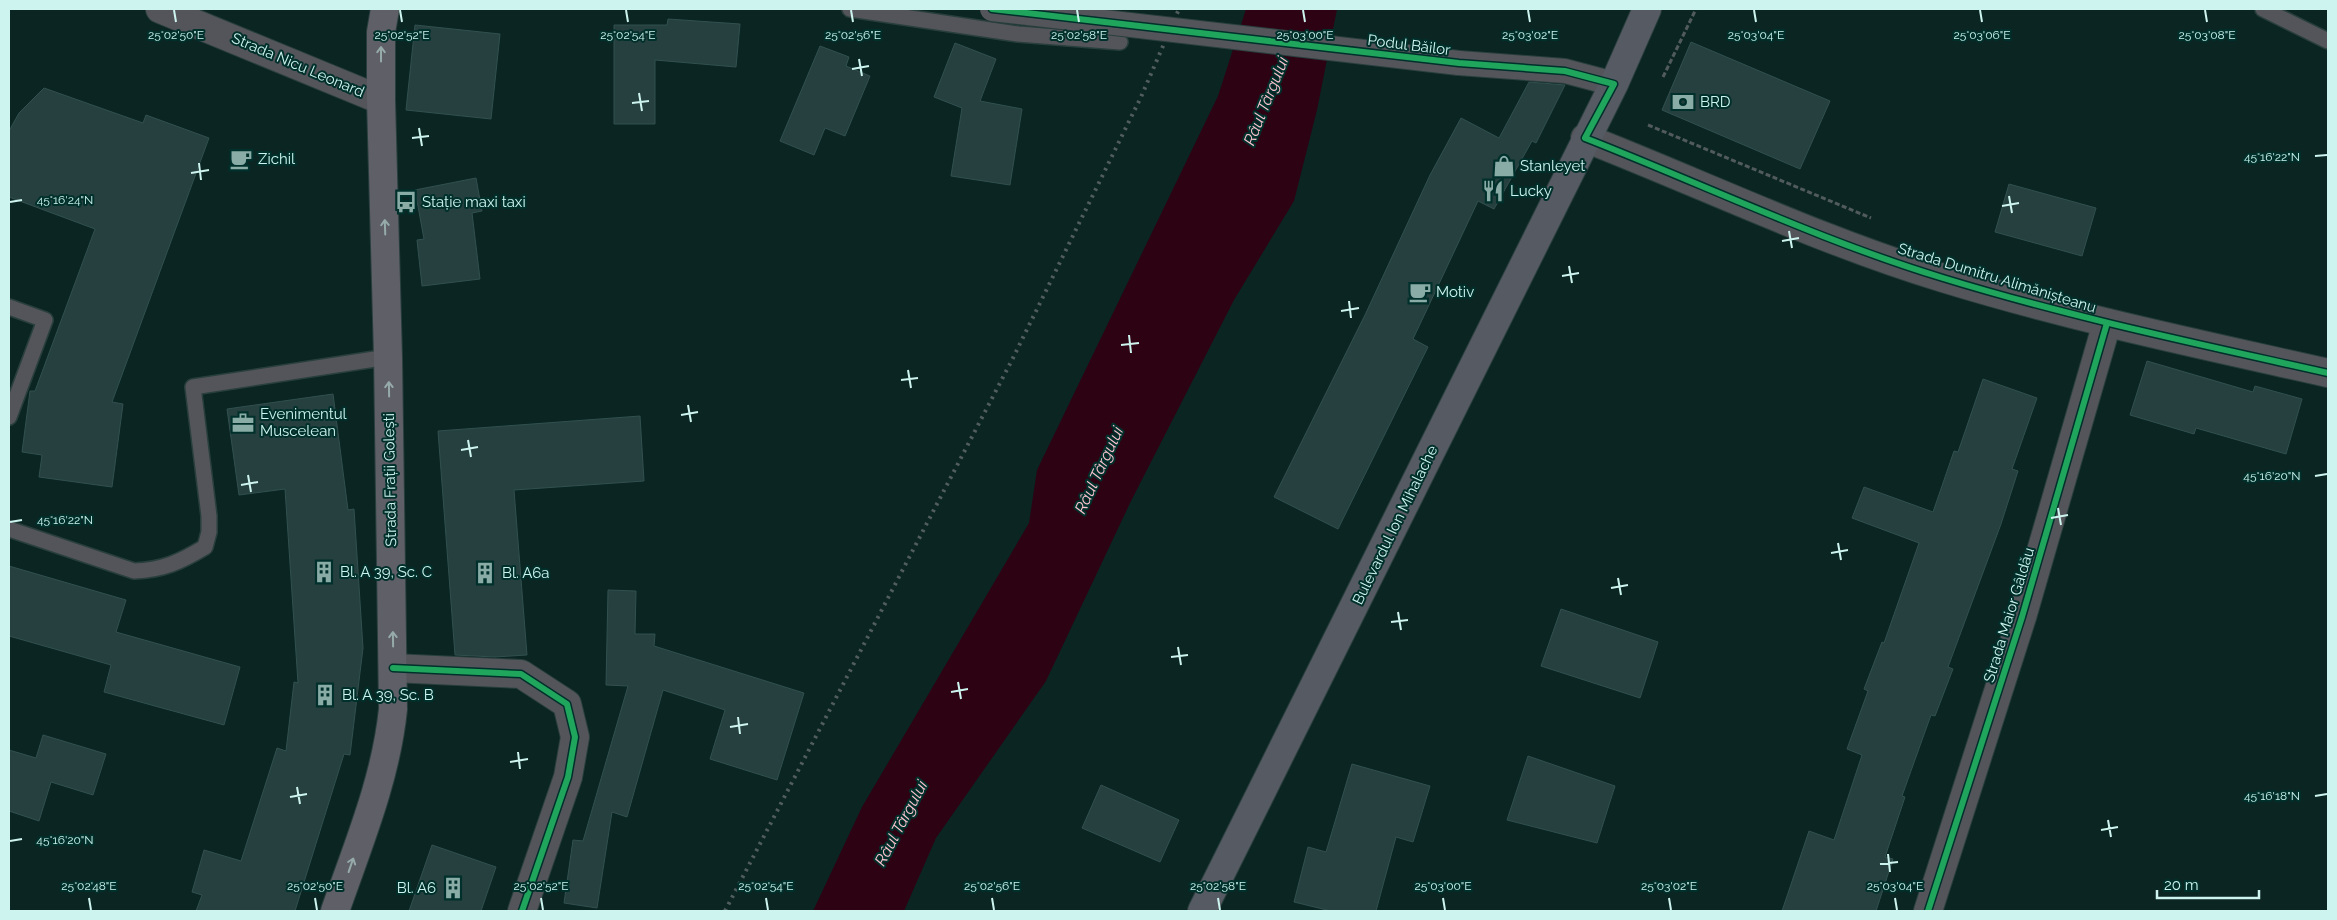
<svg xmlns="http://www.w3.org/2000/svg" width="2337" height="920" font-family="Raleway,sans-serif">
<style>
.water{fill:#2d0313}
.building{fill:#26403f;stroke:#31504f}
.lines{fill:none;stroke-linecap:round;stroke-linejoin:round}
.service-casing{stroke:#293f3e;stroke-width:18}
.pedestrian-casing{stroke:#293f3e;stroke-width:26}
.minor-casing{stroke:#293f3e;stroke-width:30}
.tertiary-casing{stroke:#293f3e;stroke-width:30}
.secondary-casing{stroke:#293f3e;stroke-width:30}
.trunk-casing{stroke:#293f3e;stroke-width:30}
.path{stroke:#515b5d;stroke-width:3;stroke-dasharray:5 2.5;stroke-linecap:butt}
.service{stroke:#54555b;stroke-width:15}
.pedestrian{stroke:#54555b;stroke-width:24}
.minor{stroke:#54555b;stroke-width:28}
.tertiary{stroke:#54555b;stroke-width:28}
.secondary{stroke:#5e5f67;stroke-width:28}
.trunk{stroke:#565a62;stroke-width:28}
.rail{stroke:#515d5f;stroke-width:4;stroke-dasharray:2.5 5;stroke-linecap:butt}
.pedestrian-bridge-casing{stroke:#293f3e;stroke-width:26;stroke-linecap:butt}
.pedestrian-bridge{stroke:#54555b;stroke-width:24}
.cycleway-casing{stroke:#00302b;stroke-width:9}
.cycleway{stroke:#20a55d;stroke-width:6}
.oneway{stroke:#96aaaa}
.ticks{fill:none;stroke:#cdf4ee;stroke-width:2}
.labels{text-anchor:middle;dominant-baseline:central;stroke-width:4;stroke-linejoin:round;paint-order:stroke}
.street-label{font-size:15px;fill:#cdf4ee;stroke:#00302b}
.poi-label{font-size:15px;fill:#cdf4ee;stroke:#00302b;text-anchor:start}
.water-label{font-size:16px;font-style:italic;fill:#fec5d1;stroke:#00302b}
.ticks-label{font-size:12px;text-anchor:middle;fill:#cdf4ee;stroke:#00302b;stroke-width:4;stroke-linejoin:round;paint-order:stroke}
</style>
<rect width="100%" height="100%" fill="#0b2523"/>
<polygon class="water" points="1246,9 1337,9 1317,110 1294,201 1234,300 1131,501 1046,681 936,838 904,911 813,911 862,807 1029,523 1037,470 1218,96"/>
<g class="building">
<polygon points="668,19 740,24 736,67 655,60 655,124 614,124 614,25 667,25"/>
<polygon points="415,25 500,34 491,119 406,110"/>
<polygon points="1691,42 1830,101 1800,169 1662,110"/>
<polygon points="955,43 996,59 980,101 1022,109 1010,185 951,176 962,108 934,97"/>
<polygon points="820,46 849,57 846,66 870,76 845,136 825,128 814,155 780,141"/>
<polygon points="1529,82 1565,85 1536,143 1532,141 1494,209 1478,201 1413,339 1428,347 1338,529 1274,497 1365,315 1430,175 1461,118 1499,138"/>
<polygon points="44,88 143,123 146,115 209,138 112,402 123,404 112,487 39,477 42,455 22,452 30,391 35,391 95,229 9,197 9,131 19,113"/>
<polygon points="476,178 482,211 472,213 480,279 422,286 417,240 424,239 415,190"/>
<polygon points="2009,184 2096,208 2082,256 1995,232"/>
<polygon points="2147,361 2253,392 2255,386 2302,399 2286,454 2196,428 2194,434 2130,415"/>
<polygon points="1983,379 2037,398 2012,469 2018,471 2001,524 1948,667 1953,669 1935,716 1931,715 1902,796 1905,797 1885,857 1893,859 1876,911 1782,911 1809,831 1834,840 1862,755 1847,749 1868,691 1864,689 1882,642 1884,643 1919,543 1852,518 1864,487 1933,512 1954,451 1958,452"/>
<polygon points="333,394 348,510 354,509 363,648 350,755 344,754 295,911 196,911 202,895 192,892 204,850 241,861 277,748 286,751 294,682 298,683 285,489 239,495 227,409"/>
<polygon points="640,416 644,481 514,490 527,655 495,657 455,655 438,431"/>
<polygon points="9,566 126,600 116,632 240,667 224,725 104,692 111,665 9,636"/>
<polygon points="608,590 636,591 635,634 655,634 654,646 804,693 777,780 710,759 725,710 663,690 627,817 612,812 597,908 564,903 573,840 583,841 628,686 606,685"/>
<polygon points="1561,609 1658,642 1640,698 1541,666"/>
<polygon points="43,735 106,754 93,795 51,782 39,821 9,811 9,750 36,758"/>
<polygon points="1528,756 1615,786 1597,843 1507,820"/>
<polygon points="1352,764 1430,786 1413,842 1396,837 1376,911 1331,911 1294,902 1308,847 1326,852"/>
<polygon points="1101,785 1179,820 1160,862 1082,828"/>
<polygon points="432,845 496,867 481,911 409,911"/>
</g>
<g class="lines">
<g class="service-casing">
<g id="service">
<polyline points="850,9 1018,34 1120,42"/>
<polyline points="2263,9 2328,41"/>
<polyline points="9,307 45,320 9,417"/>
<path d="M9 529 134 571C163 570 180 562 205 547L209 532V516L193 387 388 357"/>
</g>
</g>
<g class="pedestrian-casing">
<polyline id="pedestrian" points="1459,63 1565,71 1614,84"/>
</g>
<g class="minor-casing">
<g id="minor">
<polyline points="160,9 381,100"/>
<polyline points="393,668 521,674 567,704 575,737 568,777 522,911"/>
<polyline points="1928,911 2022,617 2107,323"/>
</g>
</g>
<g class="tertiary-casing">
<path id="tertiary" d="M1585 138C1705 185 1821 241 1943 278 2070 317 2199 344 2328 373"/>
</g>
<g class="secondary-casing">
<path id="secondary" d="M335 911C358 845 386 779 393 709L388 357 381 100V32L385 9"/>
</g>
<g class="trunk-casing">
<polyline id="trunk" points="1202,911 1614,84 1647,9"/>
</g>
<g class="path">
<polyline points="1663,77 1696,9"/>
<polyline points="1648,125 1871,218"/>
</g>
<use href="#service" class="service"/>
<use href="#pedestrian" class="pedestrian"/>
<use href="#minor" class="minor"/>
<use href="#tertiary" class="tertiary"/>
<use href="#secondary" class="secondary"/>
<use href="#trunk" class="trunk"/>
<polyline class="rail" points="725,911 1013,358 1141,97 1179,9"/>
<g class="pedestrian-bridge-casing">
<polyline id="pedestrian-bridge" points="992,9 1459,63"/>
</g>
<use href="#pedestrian-bridge" class="pedestrian-bridge"/>
<g class="cycleway-casing">
<g id="cycleway">
<path d="M992 9 1459 63 1565 71 1614 84 1585 138C1705 185 1821 241 1943 278 2070 317 2199 344 2328 373"/>
<polyline points="393,668 521,674 567,704 575,737 568,777 522,911"/>
<polyline points="1928,911 2022,617 2107,323"/>
</g>
</g>
<use href="#cycleway" class="cycleway"/>
</g>
<defs><path id="oneway-shaft" d="M-6 0H5M1.5-3L5.5 0L1.5 3" fill="none" stroke-width="1.6" stroke-linecap="round" stroke-linejoin="round" transform="scale(1.25)"/></defs>
<g class="oneway">
<use href="#oneway-shaft" transform="translate(381 54) rotate(-90)"/>
<use href="#oneway-shaft" transform="translate(385 227) rotate(-92)"/>
<use href="#oneway-shaft" transform="translate(389 389) rotate(-91)"/>
<use href="#oneway-shaft" transform="translate(393 639) rotate(-91)"/>
<use href="#oneway-shaft" transform="translate(351 865) rotate(-71)"/>
</g>
<path class="ticks" d="M174 10 176 22M400 10 402 22M626 10 628 22M851 10 853 22M1077 10 1079 22M1303 10 1305 22M1528 10 1530 22M1754 10 1756 22M1980 10 1982 22M2205 10 2207 22M859 59 862 76M852 69 869 66M639 93 642 111M632 103 649 101M419 128 422 146M412 138 429 136M2315 156 2327 155M199 163 201 180M191 173 209 170M2009 196 2012 213M10 202 22 200M2002 206 2019 203M1789 231 1792 248M1782 241 1799 238M1569 266 1572 283M1562 276 1579 273M1349 301 1351 318M1341 311 1359 308M1129 335 1131 353M1121 345 1139 343M908 370 911 388M901 380 918 378M688 405 691 422M681 415 698 412M468 440 471 457M461 450 478 447M248 475 251 492M2315 476 2327 474M241 485 258 482M2058 508 2061 525M2051 518 2068 515M10 522 22 520M1838 543 1841 560M1831 553 1848 550M1618 578 1621 595M1611 588 1628 585M1398 612 1401 630M1391 622 1408 620M1178 647 1181 665M1171 657 1188 655M958 682 961 699M951 692 968 689M738 717 740 734M730 727 748 724M518 752 520 769M510 762 528 759M297 787 300 804M2315 796 2327 794M290 797 307 794M2108 820 2111 837M2101 830 2118 827M10 841 22 839M1888 854 1890 872M1880 864 1898 862M89 898 91 910M315 898 317 910M541 898 543 910M766 898 768 910M992 898 994 910M1218 898 1220 910M1443 898 1445 910M1669 898 1671 910M1895 898 1897 910"/>
<defs>
<g id="bank-bare" transform="scale(1.725)"><path d="M-6-4H6V4H-6ZM0-2.3a2.3 2.3 0 1 0 0 4.6a2.3 2.3 0 1 0 0-4.6Z" fill="#89aca7" stroke="#00302b" stroke-width="2.5" paint-order="stroke"/></g>
<g id="cafe-bare" transform="scale(1.725)"><path d="M-5.5-4.5H6V0H3Q3 3.5 0 3.5H-2.5Q-5.5 3.5-5.5 0ZM3-3.2v2h1.7v-2ZM-6 4.5H4V6H-6Z" fill="#89aca7" stroke="#00302b" stroke-width="2.5" paint-order="stroke"/></g>
<g id="shop-bare" transform="scale(1.725)"><path d="M-5-2.5h2.3a2.7 3.5 0 0 1 5.4 0H5L5.5 6h-11ZM-1.5-2.5h3a1.5 2.3 0 0 0-3 0Z" fill="#89aca7" stroke="#00302b" stroke-width="2.5" paint-order="stroke"/></g>
<g id="restaurant-bare" transform="scale(1.725)"><path d="M-5-6h1v4h1v-4h1v4h1v-4h1v5L-1.5 .5V6h-2V.5L-5-1ZM5-6V6H3V1.5H1.5Q1.5-4 5-6Z" fill="#89aca7" stroke="#00302b" stroke-width="2.5" paint-order="stroke"/></g>
<g id="bus-bare" transform="scale(1.725)"><path d="M-5-6H5V4H4V6H2V4H-2V6H-4V4H-5ZM-3.5-4V0h7V-4ZM-3.5 1.2v1.5H-2V1.2ZM2 1.2v1.5H3.5V1.2Z" fill="#89aca7" stroke="#00302b" stroke-width="2.5" paint-order="stroke"/></g>
<g id="office-bare" transform="scale(1.725)"><path d="M-6-3h4V-5.5h4V-3h4V5H-6ZM-1-4.5V-3h2v-1.5ZM-6 0V1H6V0Z" fill="#89aca7" stroke="#00302b" stroke-width="2.5" paint-order="stroke"/></g>
<g id="building-bare" transform="scale(1.725)"><path d="M-4-6H4V6H1V3H-1V6H-4ZM-2.5-4.3h1.7v1.8h-1.7ZM.8-4.3h1.7v1.8H.8ZM-2.5-1h1.7V.8h-1.7ZM.8-1h1.7V.8H.8Z" fill="#89aca7" stroke="#00302b" stroke-width="2.5" paint-order="stroke"/></g>
</defs>
<g fill-rule="evenodd">
<use href="#bank-bare" x="1683" y="102"/>
<use href="#cafe-bare" x="241" y="159"/>
<use href="#shop-bare" x="1504" y="166"/>
<use href="#restaurant-bare" x="1493" y="191"/>
<use href="#bus-bare" x="406" y="202"/>
<use href="#cafe-bare" x="1420" y="292"/>
<use href="#office-bare" x="243" y="423"/>
<use href="#building-bare" x="324" y="572"/>
<use href="#building-bare" x="485" y="573"/>
<use href="#building-bare" x="325" y="695"/>
<use href="#building-bare" x="453" y="888"/>
</g>
<g class="labels">
<g class="street-label">
<text transform="translate(1409 45) rotate(7)">Podul Băilor</text>
<text transform="translate(298 65) rotate(23)">Strada Nicu Leonard</text>
<text transform="translate(1997 278) rotate(17)">Strada Dumitru Alimănișteanu</text>
<text transform="translate(390 480) rotate(-91)">Strada Frații Golești</text>
<text transform="translate(1395 525) rotate(-64)">Bulevardul Ion Mihalache</text>
<text transform="translate(2009 615) rotate(-73)">Strada Maior Gâldău</text>
</g>
<g class="poi-label">
<text x="1700" y="102">BRD</text>
<text x="258" y="159">Zichil</text>
<text x="1520" y="166">Stanleyet</text>
<text x="1510" y="191">Lucky</text>
<text x="422" y="202">Stație maxi taxi</text>
<text x="1436" y="292">Motiv</text>
<text x="260" y="414">Evenimentul<tspan x="260" dy="17">Muscelean</tspan></text>
<text x="340" y="572">Bl. A 39, Sc. C</text>
<text x="502" y="573">Bl. A6a</text>
<text x="342" y="695">Bl. A 39, Sc. B</text>
<text x="436" y="888" text-anchor="end">Bl. A6</text>
</g>
<g class="water-label">
<text transform="translate(1266 101) rotate(-68)">Râul Târgului</text>
<text transform="translate(1099 470) rotate(-65)">Râul Târgului</text>
<text transform="translate(901 823) rotate(-62)">Râul Târgului</text>
</g>
</g>
<g class="ticks-label">
<text x="176" y="39">25°02'50"E</text>
<text x="402" y="39">25°02'52"E</text>
<text x="628" y="39">25°02'54"E</text>
<text x="853" y="39">25°02'56"E</text>
<text x="1079" y="39">25°02'58"E</text>
<text x="1305" y="39">25°03'00"E</text>
<text x="1530" y="39">25°03'02"E</text>
<text x="1756" y="39">25°03'04"E</text>
<text x="1982" y="39">25°03'06"E</text>
<text x="2207" y="39">25°03'08"E</text>
<text x="2272" y="161">45°16'22"N</text>
<text x="65" y="204">45°16'24"N</text>
<text x="2272" y="480">45°16'20"N</text>
<text x="65" y="524">45°16'22"N</text>
<text x="2272" y="800">45°16'18"N</text>
<text x="65" y="844">45°16'20"N</text>
<text x="89" y="890">25°02'48"E</text>
<text x="315" y="890">25°02'50"E</text>
<text x="541" y="890">25°02'52"E</text>
<text x="766" y="890">25°02'54"E</text>
<text x="992" y="890">25°02'56"E</text>
<text x="1218" y="890">25°02'58"E</text>
<text x="1443" y="890">25°03'00"E</text>
<text x="1669" y="890">25°03'02"E</text>
<text x="1895" y="890">25°03'04"E</text>
</g>
<rect width="2337" height="920" fill="none" stroke="#cdf4ee" stroke-width="20"/>
<path d="M2157 890v8h102v-8" fill="none" stroke="#cdf4ee" stroke-width="2.5"/>
<text x="2164" y="890" font-size="15" fill="#cdf4ee" stroke="#00302b" stroke-width="4" paint-order="stroke">20 m</text>
</svg>
